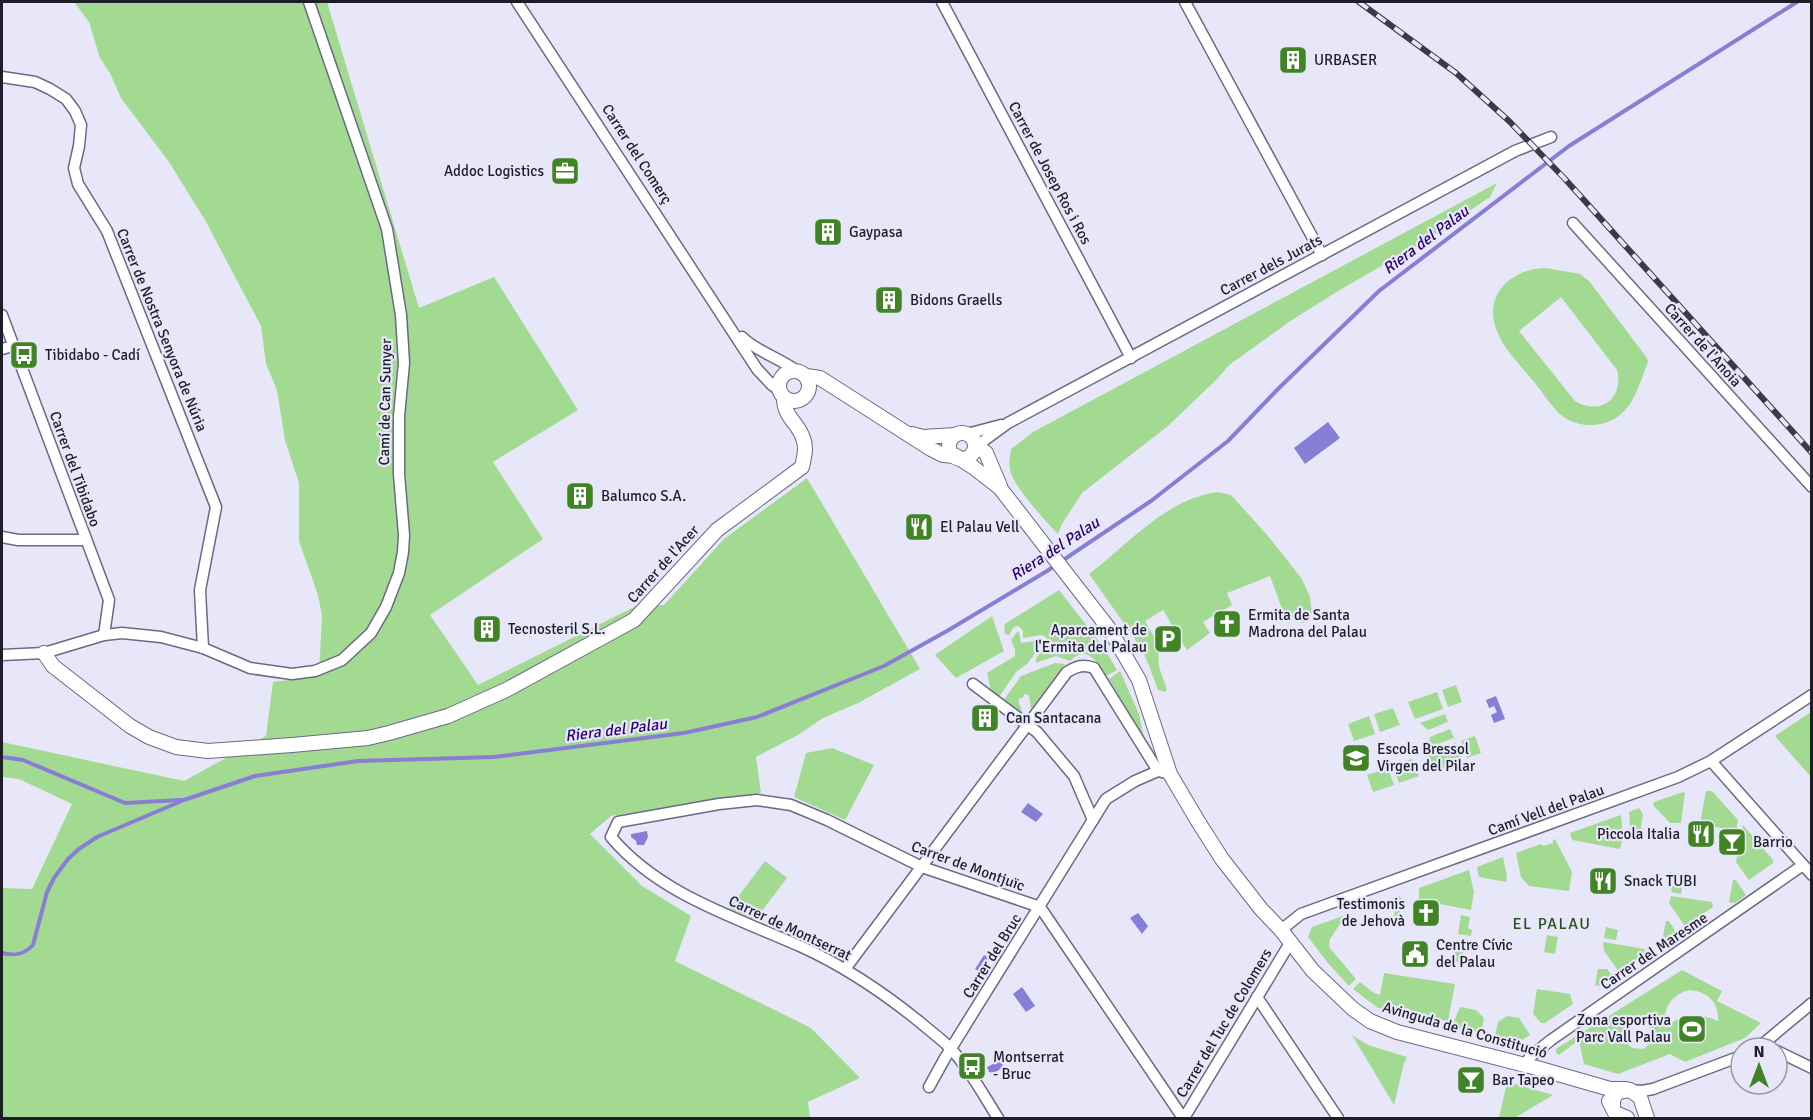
<svg xmlns="http://www.w3.org/2000/svg" width="1813" height="1120" font-family="Signika,sans-serif">
<style>
.green{fill:#a3da92;fill-rule:evenodd}
.water{fill:#887ed5}
.lines{fill:none;stroke-linecap:round;stroke-linejoin:round}
.stream{stroke:#887ed5;stroke-width:4}
.minor-casing{stroke:#6b6984;stroke-width:13}
.tertiary-casing{stroke:#6b6984;stroke-width:16}
.minor{stroke:#fff;stroke-width:10}
.tertiary{stroke:#fff;stroke-width:14}
.rail-casing{stroke:#3b3b47;stroke-width:6}
.rail{stroke:#e8e7fa;stroke-width:4;stroke-dasharray:11;stroke-linecap:butt}
.labels{text-anchor:middle;dominant-baseline:central;stroke-width:4.5;stroke-linejoin:round;paint-order:stroke}
.poi-label{font-size:15px;fill:#1e1e29;stroke:#e8e7fa;text-anchor:start}
.street-label{font-size:15px;fill:#1e1e29;stroke:#e8e7fa}
.water-label{font-size:16px;font-style:italic;fill:#2c0270;stroke:#e8e7fa}
.neighbourhood-label{font-size:16px;letter-spacing:1.5px;fill:#275116;stroke:#e8e7fa}
</style>
<rect width="100%" height="100%" fill="#e8e7fa"/>
<g class="green">
<polygon points="74,2 327,2 419,308 494,277 578,410 493,462 543,539 430,615 478,685 636,606 664,605 724,539 807,478 920,669 858,703 823,718 798,735 756,757 761,793 611,816 590,834 642,886 691,916 675,961 811,1028 860,1078 808,1102 810,1118 2,1118 2,888 32,889 72,804 19,779 2,777 2,742 184,781 266,736 273,682 319,676 322,616 318,595 299,541 299,483 285,440 277,390 266,364 261,326 205,220 169,162 121,98 110,73 100,58 89,22"/>
<path d="M1497 183 1490 197 1425 241 1338 291 1292 320 1229 365 1218 378 1168 426 1082 493 1062 524 1058 534C1045 520 1017 491 1011 473 1008 465 1010 457 1011 449L1033 432Z"/>
<path d="M1546 268 1580 274 1589 281 1647 358 1648 362C1643 375 1638 391 1630 404 1615 427 1583 432 1561 415 1551 406 1543 393 1535 383 1522 367 1504 350 1497 331 1482 295 1512 268 1546 268ZM1561 297 1617 370C1624 399 1600 416 1575 401L1519 331Z"/>
<path d="M1218 492 1231 495 1268 536 1302 579 1310 597 1312 614 1303 623 1294 619 1286 620 1270 576 1227 593 1232 605 1203 622 1210 633 1187 650 1163 610 1145 621 1158 644 1159 667 1167 689 1165 692 1158 690 1146 658 1133 636 1089 574C1130 543 1165 499 1218 492Z"/>
<path d="M1059 590 1104 648 1117 670 1106 676C1097 662 1087 644 1070 661L1056 656 1036 663V658L1048 644 1046 637 1041 635 1023 638V630L1018 626 1014 627 1009 635 1005 634 1004 626 1005 624Z"/>
<polygon points="992,616 1004,651 956,678 935,655"/>
<polygon points="1017,632 1019,632 1021,643 1041,640 1043,643 1027,664 1016,672 999,697 991,691 987,673 1015,656 1015,650 1011,640"/>
<polygon points="1055,663 1065,664 1031,709 1029,695 1024,694 1023,698 1019,698 1019,703 1024,717 1003,701 1021,676"/>
<polygon points="1120,671 1139,714 1144,738 1109,679"/>
<polygon points="1456,685 1462,702 1448,707 1442,690"/>
<polygon points="1437,692 1443,709 1415,719 1408,702"/>
<polygon points="1393,708 1400,725 1380,732 1374,714"/>
<polygon points="1811,712 1811,777 1775,736"/>
<polygon points="1445,714 1448,722 1428,730 1420,723"/>
<polygon points="1369,716 1375,734 1354,741 1348,724"/>
<polygon points="1450,729 1454,738 1429,747 1430,737"/>
<polygon points="1475,736 1481,753 1467,758 1461,741"/>
<polygon points="1456,743 1462,760 1434,771 1427,753"/>
<polygon points="832,748 874,765 845,820 794,797 806,753"/>
<polygon points="1412,759 1419,776 1399,783 1393,766"/>
<polygon points="1388,768 1394,785 1373,792 1367,775"/>
<polygon points="1706,791 1712,791 1738,820 1736,831 1700,824"/>
<polygon points="1683,792 1685,793 1681,823 1670,823 1653,805 1654,802"/>
<polygon points="1639,808 1643,814 1639,840 1631,839 1629,812"/>
<polygon points="1621,815 1623,837 1620,849 1572,840 1570,833"/>
<polygon points="1743,825 1773,860 1773,863 1749,880 1736,862"/>
<polygon points="1555,839 1572,872 1569,891 1529,886 1521,877 1516,853 1541,844 1543,846 1553,843 1553,840"/>
<polygon points="1503,857 1507,877 1506,882 1479,877 1477,867"/>
<polygon points="765,861 787,878 755,920 729,909"/>
<polygon points="1469,870 1474,892 1471,910 1419,900 1419,888"/>
<polygon points="1669,872 1684,875 1681,894 1671,892 1674,878 1669,876"/>
<polygon points="1733,880 1736,880 1746,895 1735,903 1729,902"/>
<polygon points="1399,896 1402,899 1397,925 1393,925 1396,902 1387,905 1385,901"/>
<polygon points="1671,896 1712,902 1713,907 1685,926 1669,903"/>
<polygon points="1346,915 1330,939 1329,947 1356,979 1349,986 1328,963 1308,937 1312,927"/>
<polygon points="1461,915 1470,917 1468,928 1472,930 1471,936 1458,934"/>
<polygon points="1666,921 1669,921 1676,932 1666,939 1665,943 1668,947 1666,949 1661,947"/>
<polygon points="1606,927 1618,930 1616,940 1604,938"/>
<polygon points="1547,935 1558,937 1555,954 1544,952"/>
<polygon points="1456,942 1467,944 1459,962 1453,961"/>
<polygon points="1603,942 1645,949 1644,954 1619,972 1604,951"/>
<polygon points="1598,969 1607,969 1613,977 1600,986 1595,985"/>
<path d="M1682 970 1722 991 1717 1001 1761 1023 1745 1038 1685 1062 1670 1054 1618 1074 1584 1064 1579 1040 1559 1055 1556 1053V1049ZM1690 990C1708 992 1719 1002 1718 1021 1699 1012 1684 1016 1666 1025 1662 1007 1673 994 1690 990ZM1633 1022 1647 1023 1652 1031 1653 1040 1644 1049 1632 1048 1625 1042V1030Z"/>
<polygon points="1384,973 1455,984 1448,1021 1378,1008 1353,989 1360,982 1374,993 1380,995"/>
<polygon points="1537,989 1570,994 1573,1004 1545,1023 1541,1023 1533,1014"/>
<polygon points="1460,1007 1476,1010 1484,1018 1481,1033 1452,1026"/>
<polygon points="1507,1016 1519,1018 1530,1035 1519,1042 1495,1036 1498,1022"/>
<polygon points="1352,1035 1368,1045 1407,1057 1404,1063 1394,1105"/>
<polygon points="1507,1082 1553,1095 1515,1118 1499,1118"/>
</g>
<g class="water">
<polygon points="1328,422 1340,438 1305,464 1294,448"/>
<polygon points="1496,696 1505,719 1494,723 1491,715 1497,712 1494,706 1489,708 1486,700"/>
<polygon points="1028,803 1043,814 1036,822 1021,812"/>
<polygon points="647,831 648,837 644,845 637,845 636,841 631,837 631,834"/>
<polygon points="1138,913 1148,926 1142,934 1130,918"/>
<polygon points="984,955 991,959 984,969 985,972 984,975 975,969"/>
<polygon points="1022,987 1035,1006 1026,1012 1013,994"/>
<polygon points="999,1060 1003,1063 1002,1068 994,1073 989,1072 987,1067 993,1064 993,1061"/>
</g>
<g class="lines">
<g class="stream">
<polyline points="2,757 23,760 125,803 181,800"/>
<path d="M2 953C14 956 24 955 33 945L47 892 54 878 68 859 79 849 97 837 184 800 255 776 358 761 494 757 684 733 757 717 884 666 947 631 1047 571 1151 501 1228 441 1278 389 1379 291 1569 146 1797 2"/>
</g>
<g class="minor-casing">
<g id="minor">
<polyline points="517,2 757,369 772,385 779,390"/>
<polyline points="942,2 1131,358"/>
<polyline points="1185,2 1322,255"/>
<polyline points="2,77 35,82 50,89 66,99 75,111 81,125 79,146 74,168 78,184 107,231 216,507 200,590 203,648"/>
<polyline points="1573,223 1812,487"/>
<polyline points="2,315 109,600 104,635"/>
<path d="M742 337C757 352 780 358 797 371"/>
<polyline points="2,349 13,346"/>
<polyline points="967,434 1001,425"/>
<polyline points="975,444 982,442 1008,423 1515,151 1551,137"/>
<polyline points="2,537 18,540 86,540"/>
<polyline points="2,655 44,653 104,635 122,633 161,637 203,648 250,668 292,674 315,671 342,660 371,633 386,607 399,573 403,552 404,535 399,474 399,416 404,363 401,315 387,229 309,2"/>
<polyline points="973,684 1037,732 1074,776 1093,820"/>
<polyline points="1711,761 1812,875"/>
<polyline points="1281,930 1301,914 1678,777 1711,761 1812,695"/>
<path d="M845 969 1067 672C1077 666 1084 664 1094 668L1158 771 1170 774"/>
<polyline points="1257,997 1338,1118"/>
<polyline points="1758,1048 1812,1003"/>
<polyline points="1777,1051 1812,1068"/>
<polyline points="1525,1065 1530,1057 1551,1040 1803,865"/>
<polyline points="929,1087 945,1058 1106,799 1135,781 1158,771"/>
<polyline points="1630,1090 1642,1091 1653,1089 1741,1056"/>
<path d="M998 1118C984 1096 970 1070 952 1050 943 1040 931 1032 921 1023 884 993 846 967 802 947 735 917 660 895 611 837L618 822 719 804 757 800 791 805 827 820 922 867 1040 907 1183 1118"/>
<polyline points="1184,1118 1290,943"/>
</g>
</g>
<g class="tertiary-casing">
<g id="tertiary">
<circle cx="794" cy="386" r="15"/>
<polyline points="806,376 820,378 931,449 943,455 956,456 973,467 1000,488 1110,630 1139,680 1170,774 1199,823 1222,859 1261,909 1281,930 1313,971 1353,1009 1370,1021 1397,1032 1537,1068 1610,1089 1626,1089"/>
<circle cx="962" cy="446" r="13"/>
<polyline points="912,434 923,437 955,435"/>
<polyline points="975,444 986,453 1000,486"/>
<path d="M44 653 53 666 130 726 149 737 176 747 208 751 292 745 368 738 389 733 448 716 506 690 634 620 717 530 802 467C804 457 807 448 803 438 798 422 784 418 784 398"/>
<polyline points="1609,1101 1615,1113 1627,1118"/>
<polyline points="1613,1108 1613,1100 1617,1092 1630,1090 1640,1097 1647,1118"/>
</g>
</g>
<use href="#minor" class="minor"/>
<use href="#tertiary" class="tertiary"/>
<g class="rail-casing">
<polyline id="rail" points="1359,2 1456,73 1509,121 1565,179 1812,453"/>
</g>
<use href="#rail" class="rail"/>
</g>
<defs>
<g id="building-square" transform="scale(1.5)"><rect x="-9" y="-9" width="18" height="18" rx="4" fill="#418426" stroke="#e8e7fa"/><path d="M-4-6H4V6H1V3H-1V6H-4ZM-2.5-4.3h1.7v1.8h-1.7ZM.8-4.3h1.7v1.8H.8ZM-2.5-1h1.7V.8h-1.7ZM.8-1h1.7V.8H.8Z" fill="#fff"/></g>
<g id="office-square" transform="scale(1.5)"><rect x="-9" y="-9" width="18" height="18" rx="4" fill="#418426" stroke="#e8e7fa"/><path d="M-6-3h4V-5.5h4V-3h4V5H-6ZM-1-4.5V-3h2v-1.5ZM-6 0V1H6V0Z" fill="#fff"/></g>
<g id="bus-square" transform="scale(1.5)"><rect x="-9" y="-9" width="18" height="18" rx="4" fill="#418426" stroke="#e8e7fa"/><path d="M-5-6H5V4H4V6H2V4H-2V6H-4V4H-5ZM-3.5-4V0h7V-4ZM-3.5 1.2v1.5H-2V1.2ZM2 1.2v1.5H3.5V1.2Z" fill="#fff"/></g>
<g id="restaurant-square" transform="scale(1.5)"><rect x="-9" y="-9" width="18" height="18" rx="4" fill="#418426" stroke="#e8e7fa"/><path d="M-5-6h1v4h1v-4h1v4h1v-4h1v5L-1.5 .5V6h-2V.5L-5-1ZM5-6V6H3V1.5H1.5Q1.5-4 5-6Z" fill="#fff"/></g>
<g id="church-square" transform="scale(1.5)"><rect x="-9" y="-9" width="18" height="18" rx="4" fill="#418426" stroke="#e8e7fa"/><path d="M-1.2-6h2.4v3.5h3.3v2.4h-3.3V6h-2.4V-.1h-3.3v-2.4h3.3Z" fill="#fff"/></g>
<g id="parking-square" transform="scale(1.5)"><rect x="-9" y="-9" width="18" height="18" rx="4" fill="#418426" stroke="#e8e7fa"/><path d="M-3.5-5.5H1a3.5 3.5 0 0 1 0 7H-1V5.5H-3.5ZM-1-3.4V-.6H.8a1.4 1.4 0 0 0 0-2.8Z" fill="#fff"/></g>
<g id="school-square" transform="scale(1.5)"><rect x="-9" y="-9" width="18" height="18" rx="4" fill="#418426" stroke="#e8e7fa"/><path d="M0-5L7-2L0 1L-7-2ZM-4 1L0 2.5L4 1V4Q0 6-4 4Z" fill="#fff"/></g>
<g id="bar-square" transform="scale(1.5)"><rect x="-9" y="-9" width="18" height="18" rx="4" fill="#418426" stroke="#e8e7fa"/><path d="M-6-5H6L.8 .8V4.5H3.5V6h-7V4.5H-.8V.8Z" fill="#fff"/></g>
<g id="civic-square" transform="scale(1.5)"><rect x="-9" y="-9" width="18" height="18" rx="4" fill="#418426" stroke="#e8e7fa"/><path d="M-.6-6.5H3V-4.5H.6V-3L4-1V1h2V6H-6V1h2V-1L-.6-3ZM-1.2 2.5V6h2.4V2.5Z" fill="#fff"/></g>
<g id="stadium-square" transform="scale(1.5)"><rect x="-9" y="-9" width="18" height="18" rx="4" fill="#418426" stroke="#e8e7fa"/><path d="M0-5a6.5 5 0 1 0 0 10a6.5 5 0 1 0 0-10ZM-3.5-1.8h7v3.6h-7Z" fill="#fff"/></g>
</defs>
<g fill-rule="evenodd">
<use href="#building-square" x="1293" y="60"/>
<use href="#office-square" x="565" y="171"/>
<use href="#building-square" x="828" y="232"/>
<use href="#building-square" x="889" y="300"/>
<use href="#bus-square" x="24" y="355"/>
<use href="#building-square" x="580" y="496"/>
<use href="#restaurant-square" x="919" y="527"/>
<use href="#church-square" x="1227" y="624"/>
<use href="#building-square" x="487" y="629"/>
<use href="#parking-square" x="1168" y="639"/>
<use href="#building-square" x="985" y="718"/>
<use href="#school-square" x="1356" y="758"/>
<use href="#restaurant-square" x="1701" y="834"/>
<use href="#bar-square" x="1732" y="842"/>
<use href="#restaurant-square" x="1603" y="881"/>
<use href="#church-square" x="1426" y="913"/>
<use href="#civic-square" x="1415" y="954"/>
<use href="#stadium-square" x="1692" y="1029"/>
<use href="#bus-square" x="972" y="1066"/>
<use href="#bar-square" x="1471" y="1080"/>
</g>
<g class="labels">
<g class="poi-label">
<text x="1314" y="60">URBASER</text>
<text x="544" y="171" text-anchor="end">Addoc Logistics</text>
<text x="849" y="232">Gaypasa</text>
<text x="910" y="300">Bidons Graells</text>
<text x="45" y="355">Tibidabo - Cadí</text>
<text x="601" y="496">Balumco S.A.</text>
<text x="940" y="527">El Palau Vell</text>
<text x="1248" y="615">Ermita de Santa<tspan x="1248" dy="17">Madrona del Palau</tspan></text>
<text x="508" y="629">Tecnosteril S.L.</text>
<text x="1147" y="630" text-anchor="end">Aparcament de<tspan x="1147" dy="17">l'Ermita del Palau</tspan></text>
<text x="1006" y="718">Can Santacana</text>
<text x="1377" y="749">Escola Bressol<tspan x="1377" dy="17">Virgen del Pilar</tspan></text>
<text x="1680" y="834" text-anchor="end">Piccola Italia</text>
<text x="1753" y="842">Barrio</text>
<text x="1624" y="881">Snack TUBI</text>
<text x="1405" y="904" text-anchor="end">Testimonis<tspan x="1405" dy="17">de Jehovà</tspan></text>
<text x="1436" y="945">Centre Cívic<tspan x="1436" dy="17">del Palau</tspan></text>
<text x="1671" y="1020" text-anchor="end">Zona esportiva<tspan x="1671" dy="17">Parc Vall Palau</tspan></text>
<text x="993" y="1057">Montserrat<tspan x="993" dy="17">- Bruc</tspan></text>
<text x="1492" y="1080">Bar Tapeo</text>
</g>
<g class="street-label">
<text transform="translate(637 154) rotate(57)">Carrer del Comerç</text>
<text transform="translate(1050 173) rotate(62)">Carrer de Josep Ros i Ros</text>
<text transform="translate(1271 265) rotate(-28)">Carrer dels Jurats</text>
<text transform="translate(162 330) rotate(68)">Carrer de Nostra Senyora de Núria</text>
<text transform="translate(1703 345) rotate(48)">Carrer de l'Anoia</text>
<text transform="translate(385 402) rotate(-89)">Camí de Can Sunyer</text>
<text transform="translate(75 469) rotate(70)">Carrer del Tibidabo</text>
<text transform="translate(663 564) rotate(-48)">Carrer de l'Acer</text>
<text transform="translate(1546 810) rotate(-20)">Camí Vell del Palau</text>
<text transform="translate(968 866) rotate(20)">Carrer de Montjuïc</text>
<text transform="translate(790 928) rotate(25)">Carrer de Montserrat</text>
<text transform="translate(1654 951) rotate(-34)">Carrer del Maresme</text>
<text transform="translate(992 956) rotate(-58)">Carrer del Bruc</text>
<text transform="translate(1224 1023) rotate(-59)">Carrer del Tuc de Colomers</text>
<text transform="translate(1465 1030) rotate(16)">Avinguda de la Constitució</text>
</g>
<g class="water-label">
<text transform="translate(1426 240) rotate(-37)">Riera del Palau</text>
<text transform="translate(1055 549) rotate(-33)">Riera del Palau</text>
<text transform="translate(616 730) rotate(-7)">Riera del Palau</text>
</g>
<g class="neighbourhood-label">
<text x="1552" y="924">EL PALAU</text>
</g>
</g>
<rect width="1813" height="1120" fill="none" stroke="#1e1e29" stroke-width="6"/>
<g transform="translate(1759 1066)"><circle r="28" fill="#e8e7fa" stroke="#9797a6" stroke-width="1.5"/>
<path d="M0-4.5L10 22L0 15L-10 22Z" fill="#418426"/>
<text y="-9" font-size="16" font-weight="bold" text-anchor="middle" fill="#1e1e29">N</text>
</g>
</svg>
